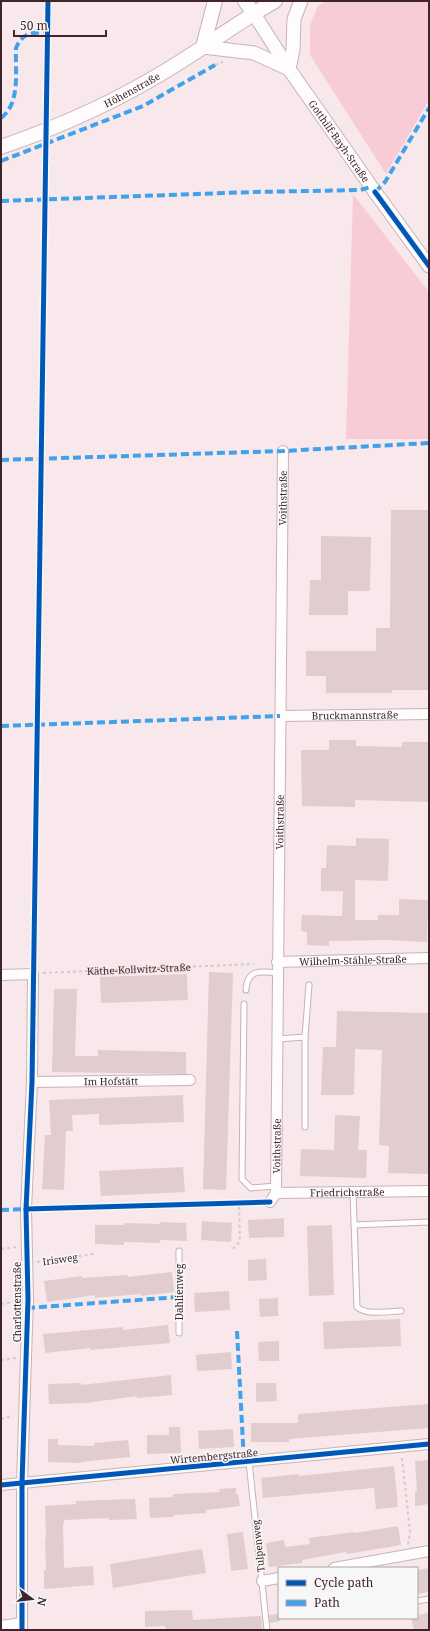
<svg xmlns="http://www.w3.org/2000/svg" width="430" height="1631" font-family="'Noto Serif',serif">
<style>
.green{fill:#f8ccd6}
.building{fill:#e1cdcd}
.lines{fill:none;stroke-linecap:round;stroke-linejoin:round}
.service-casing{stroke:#c6b3b7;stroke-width:7}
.minor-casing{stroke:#c6b3b7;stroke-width:12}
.tertiary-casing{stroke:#c6b3b7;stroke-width:15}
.secondary-casing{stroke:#c6b3b7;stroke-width:16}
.path{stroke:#d1cbcc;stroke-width:2;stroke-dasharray:3 3;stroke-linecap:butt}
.service{stroke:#fefcfc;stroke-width:5}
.minor{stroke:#fefcfc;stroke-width:10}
.tertiary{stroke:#fefcfc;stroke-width:13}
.secondary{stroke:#fefcfc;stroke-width:14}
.quiet{stroke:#3fa2eb;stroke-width:4;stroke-dasharray:8 4;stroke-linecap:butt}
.cycleway-casing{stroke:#f7f7f7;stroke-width:8}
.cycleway{stroke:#0057b8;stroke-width:5}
.labels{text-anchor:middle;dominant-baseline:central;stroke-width:3.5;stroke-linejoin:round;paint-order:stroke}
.street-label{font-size:10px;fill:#3f252b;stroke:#f7f7f7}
</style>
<rect width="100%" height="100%" fill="#f8e8eb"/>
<g class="green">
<polygon points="325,1 429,1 429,100 386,174 310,55 310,25 318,6"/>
<polygon points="353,194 429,292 429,439 346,439"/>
</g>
<g class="building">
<polygon points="391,510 429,510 429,690 392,690 392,693 326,693 326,676 306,676 306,651 376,651 376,628 390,628"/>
<polygon points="321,536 371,537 370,591 348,591 348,615 309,615 310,580 321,580"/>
<polygon points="329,740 356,740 356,746 402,747 402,742 429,742 429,802 355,800 355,807 302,806 301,750 329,750"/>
<polygon points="356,838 389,839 388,881 355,880 355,920 378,920 378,915 399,915 399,899 428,900 427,942 386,940 329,941 329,946 307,945 307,932 301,931 302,915 342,916 343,891 321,891 321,868 326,868 327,845 356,846"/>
<polygon points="209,972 233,973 226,1190 203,1189"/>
<polygon points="187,974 188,1000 101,1003 100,977"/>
<polygon points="54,989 77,989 75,1056 98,1056 98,1050 186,1052 186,1074 52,1072"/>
<polygon points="337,1011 429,1013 429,1174 388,1173 389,1146 379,1145 382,1050 355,1049 354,1095 321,1095 323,1047 336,1047"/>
<polygon points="183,1095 184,1122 99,1125 99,1114 72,1115 73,1131 66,1131 64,1190 42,1189 45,1135 51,1135 49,1100"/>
<polygon points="335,1115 360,1116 358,1150 367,1150 366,1178 300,1176 301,1149 334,1150"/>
<polygon points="183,1167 185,1192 101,1196 99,1171"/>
<polygon points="284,1218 284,1237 249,1238 248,1220"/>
<polygon points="202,1221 232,1223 231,1242 201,1240"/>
<polygon points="160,1222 186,1223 187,1241 160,1240 160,1243 124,1242 124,1245 95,1244 95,1225 124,1225 125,1223 160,1224"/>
<polygon points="332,1225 334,1295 309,1296 307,1226"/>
<polygon points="266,1259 267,1280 248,1281 248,1260"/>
<polygon points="172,1272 174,1292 141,1296 141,1294 95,1298 95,1295 47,1302 44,1281 82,1276 82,1278 127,1275 128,1277"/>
<polygon points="229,1291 230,1310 195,1312 194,1293"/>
<polygon points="278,1298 278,1316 260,1317 259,1299"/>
<polygon points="400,1319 401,1346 324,1349 323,1322"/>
<polygon points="168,1325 170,1343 90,1350 90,1348 45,1353 43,1334 123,1327 123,1330"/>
<polygon points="279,1341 279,1361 259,1361 258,1342"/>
<polygon points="231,1352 232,1369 197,1371 196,1355"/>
<polygon points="171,1375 172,1395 137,1398 137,1396 86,1403 49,1404 48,1384 81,1383 81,1385"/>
<polygon points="256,1383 276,1383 277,1401 256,1402"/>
<polygon points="429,1404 429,1428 289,1439 289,1442 251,1442 251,1423 298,1423 298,1414"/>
<polygon points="169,1427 180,1427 181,1453 147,1454 147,1435 169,1435"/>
<polygon points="233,1429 234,1447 199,1449 198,1431"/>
<polygon points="48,1439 58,1439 58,1445 94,1446 94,1443 128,1440 130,1457 81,1462 81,1463 48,1462"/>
<polygon points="429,1460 429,1504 415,1506 415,1492 417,1492 415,1461"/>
<polygon points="394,1466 398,1507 376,1509 374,1488 263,1498 261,1478 299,1474 299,1476"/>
<polygon points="236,1488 236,1495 238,1494 240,1506 206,1510 206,1513 174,1515 174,1517 150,1518 149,1498 173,1497 173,1494 220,1492 219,1489"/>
<polygon points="135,1499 137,1519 109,1520 109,1518 64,1520 64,1524 63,1524 64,1568 93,1566 94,1585 44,1589 44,1570 46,1570 45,1538 46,1538 45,1506 76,1504 76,1501"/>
<polygon points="398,1526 401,1545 347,1554 346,1552 302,1560 302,1563 269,1567 266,1543 284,1540 285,1547 310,1544 309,1538 354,1532 355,1533"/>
<polygon points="243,1532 248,1569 231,1571 227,1534"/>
<polygon points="202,1549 206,1573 113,1588 110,1564"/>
<polygon points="429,1568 429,1592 417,1594 417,1570"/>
<polygon points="192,1610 193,1620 261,1616 262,1630 166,1630 165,1626 145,1627 145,1611"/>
<polygon points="429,1612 429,1630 414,1630 411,1618 417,1618 417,1616"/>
<polygon points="279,1614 280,1621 270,1623 269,1615"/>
</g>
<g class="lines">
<g class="service-casing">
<g id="service">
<polyline points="48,32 48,1"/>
<path d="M246 990C247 969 261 971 277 973"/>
<polyline points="244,1004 242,1179 251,1188 276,1186"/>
<polyline points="305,1037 309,985"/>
<polyline points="277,1039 305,1037 305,1127"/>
<path d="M353 1192 357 1307C367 1316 388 1311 401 1311"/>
<polyline points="354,1225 429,1222"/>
<polyline points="179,1251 179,1333"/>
<polyline points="249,1462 267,1630"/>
<polyline points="417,1601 429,1599"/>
</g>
</g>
<g class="minor-casing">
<g id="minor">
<path id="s2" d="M280 716 429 714"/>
<path id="s3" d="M277 962 429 958"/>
<polyline points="1,975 33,974 32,1082 26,1209 28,1299 26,1357 22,1483 22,1630"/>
<path id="s4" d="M32 1082 190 1080"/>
<path id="s5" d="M276 1193 283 451"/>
<path id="s6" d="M270 1202 276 1193 429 1191"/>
<polyline points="1,1485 429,1444"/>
<polyline points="334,1568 429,1551"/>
<polyline points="262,1581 279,1578"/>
<polyline points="1,1626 22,1623"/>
</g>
</g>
<g class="tertiary-casing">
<g id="tertiary">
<path id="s7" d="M254 14 289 69 375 192 429 266"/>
<polyline points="203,47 254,53 289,69"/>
<polyline points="289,69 293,50 294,19 301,1"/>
</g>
</g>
<g class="secondary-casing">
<g id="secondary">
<polyline points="245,1 254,14"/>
<polyline points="203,47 215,1"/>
<path id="s8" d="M1 147C59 127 115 102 167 70 204 48 238 22 275 1"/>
</g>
</g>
<g class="path">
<polyline points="215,65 223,62"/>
<path id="s1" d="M43 973 254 964"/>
<polyline points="1,1249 16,1247"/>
<polyline points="233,1249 240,1241 239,1203"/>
<polyline points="37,1262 94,1254"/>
<polyline points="1,1304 18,1301"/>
<polyline points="1,1360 16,1358"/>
<polyline points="1,1419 13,1416"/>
<polyline points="402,1458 410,1531 408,1545"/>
</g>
<use href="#service" class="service"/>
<use href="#minor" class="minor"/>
<use href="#tertiary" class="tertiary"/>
<use href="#secondary" class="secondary"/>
<g class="quiet">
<path d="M1 118C21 103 15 70 16 48 23 32 31 33 48 32L47 34"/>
<polyline points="1,161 143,106 215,65"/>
<polyline points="375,192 385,182 429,108"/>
<polyline points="1,201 253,192 360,190 371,187"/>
<polyline points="1,460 283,451 429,443"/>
<polyline points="1,726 280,716"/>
<polyline points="1,1210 28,1209"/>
<polyline points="27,1308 179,1297"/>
<polyline points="237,1331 244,1462"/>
</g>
<g class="cycleway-casing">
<g id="cycleway">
<polyline points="375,192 429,266"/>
<polyline points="26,1209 270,1202"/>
<polyline points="1,1485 429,1444"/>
<polyline points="22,1630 22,1483 28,1299 26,1209 32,1082 48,1"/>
</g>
</g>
<use href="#cycleway" class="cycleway"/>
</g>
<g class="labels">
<g class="street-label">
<text stroke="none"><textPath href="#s8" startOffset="143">Höhenstraße</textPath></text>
<text stroke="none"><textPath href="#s7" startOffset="153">Gotthilf-Bayh-Straße</textPath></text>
<text stroke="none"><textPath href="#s5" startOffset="695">Voithstraße</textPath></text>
<text stroke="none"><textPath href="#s2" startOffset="75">Bruckmannstraße</textPath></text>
<text stroke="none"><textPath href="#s5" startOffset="371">Voithstraße</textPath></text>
<text stroke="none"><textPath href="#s3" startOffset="76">Wilhelm-Stähle-Straße</textPath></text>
<text stroke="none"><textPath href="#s1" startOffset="96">Käthe-Kollwitz-Straße</textPath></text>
<text stroke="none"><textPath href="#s4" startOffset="79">Im Hofstätt</textPath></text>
<text stroke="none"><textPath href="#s5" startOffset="47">Voithstraße</textPath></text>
<text stroke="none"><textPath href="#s6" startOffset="82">Friedrichstraße</textPath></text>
<text transform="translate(60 1259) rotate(-8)">Irisweg</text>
<text transform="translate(179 1292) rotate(-90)">Dahlienweg</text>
<text transform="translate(17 1302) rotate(-90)">Charlottenstraße</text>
<text transform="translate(214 1456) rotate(-5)">Wirtembergstraße</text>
<text transform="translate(258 1546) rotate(-96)">Tulpenweg</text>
</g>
</g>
<rect width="430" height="1631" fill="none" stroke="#3f252b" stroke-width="4"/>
<rect x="278" y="1567" width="140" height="52" fill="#f7f7f7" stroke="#ada3a5"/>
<rect x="286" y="1580" width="20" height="6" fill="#0057b8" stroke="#ada3a5"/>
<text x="314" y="1587" font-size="12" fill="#3f252b">Cycle path</text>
<rect x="286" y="1600" width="20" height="6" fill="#3fa2eb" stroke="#ada3a5"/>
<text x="314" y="1607" font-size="12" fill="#3f252b">Path</text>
<g transform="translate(32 1599) rotate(105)" stroke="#f7f7f7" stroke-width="3" paint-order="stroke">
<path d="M0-3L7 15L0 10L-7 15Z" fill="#3f252b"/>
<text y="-6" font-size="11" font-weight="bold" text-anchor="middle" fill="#3f252b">N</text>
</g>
<path d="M14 30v6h92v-6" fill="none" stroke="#3f252b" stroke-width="2"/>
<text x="20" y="30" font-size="12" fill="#3f252b" stroke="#f7f7f7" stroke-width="3" paint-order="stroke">50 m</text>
</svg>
